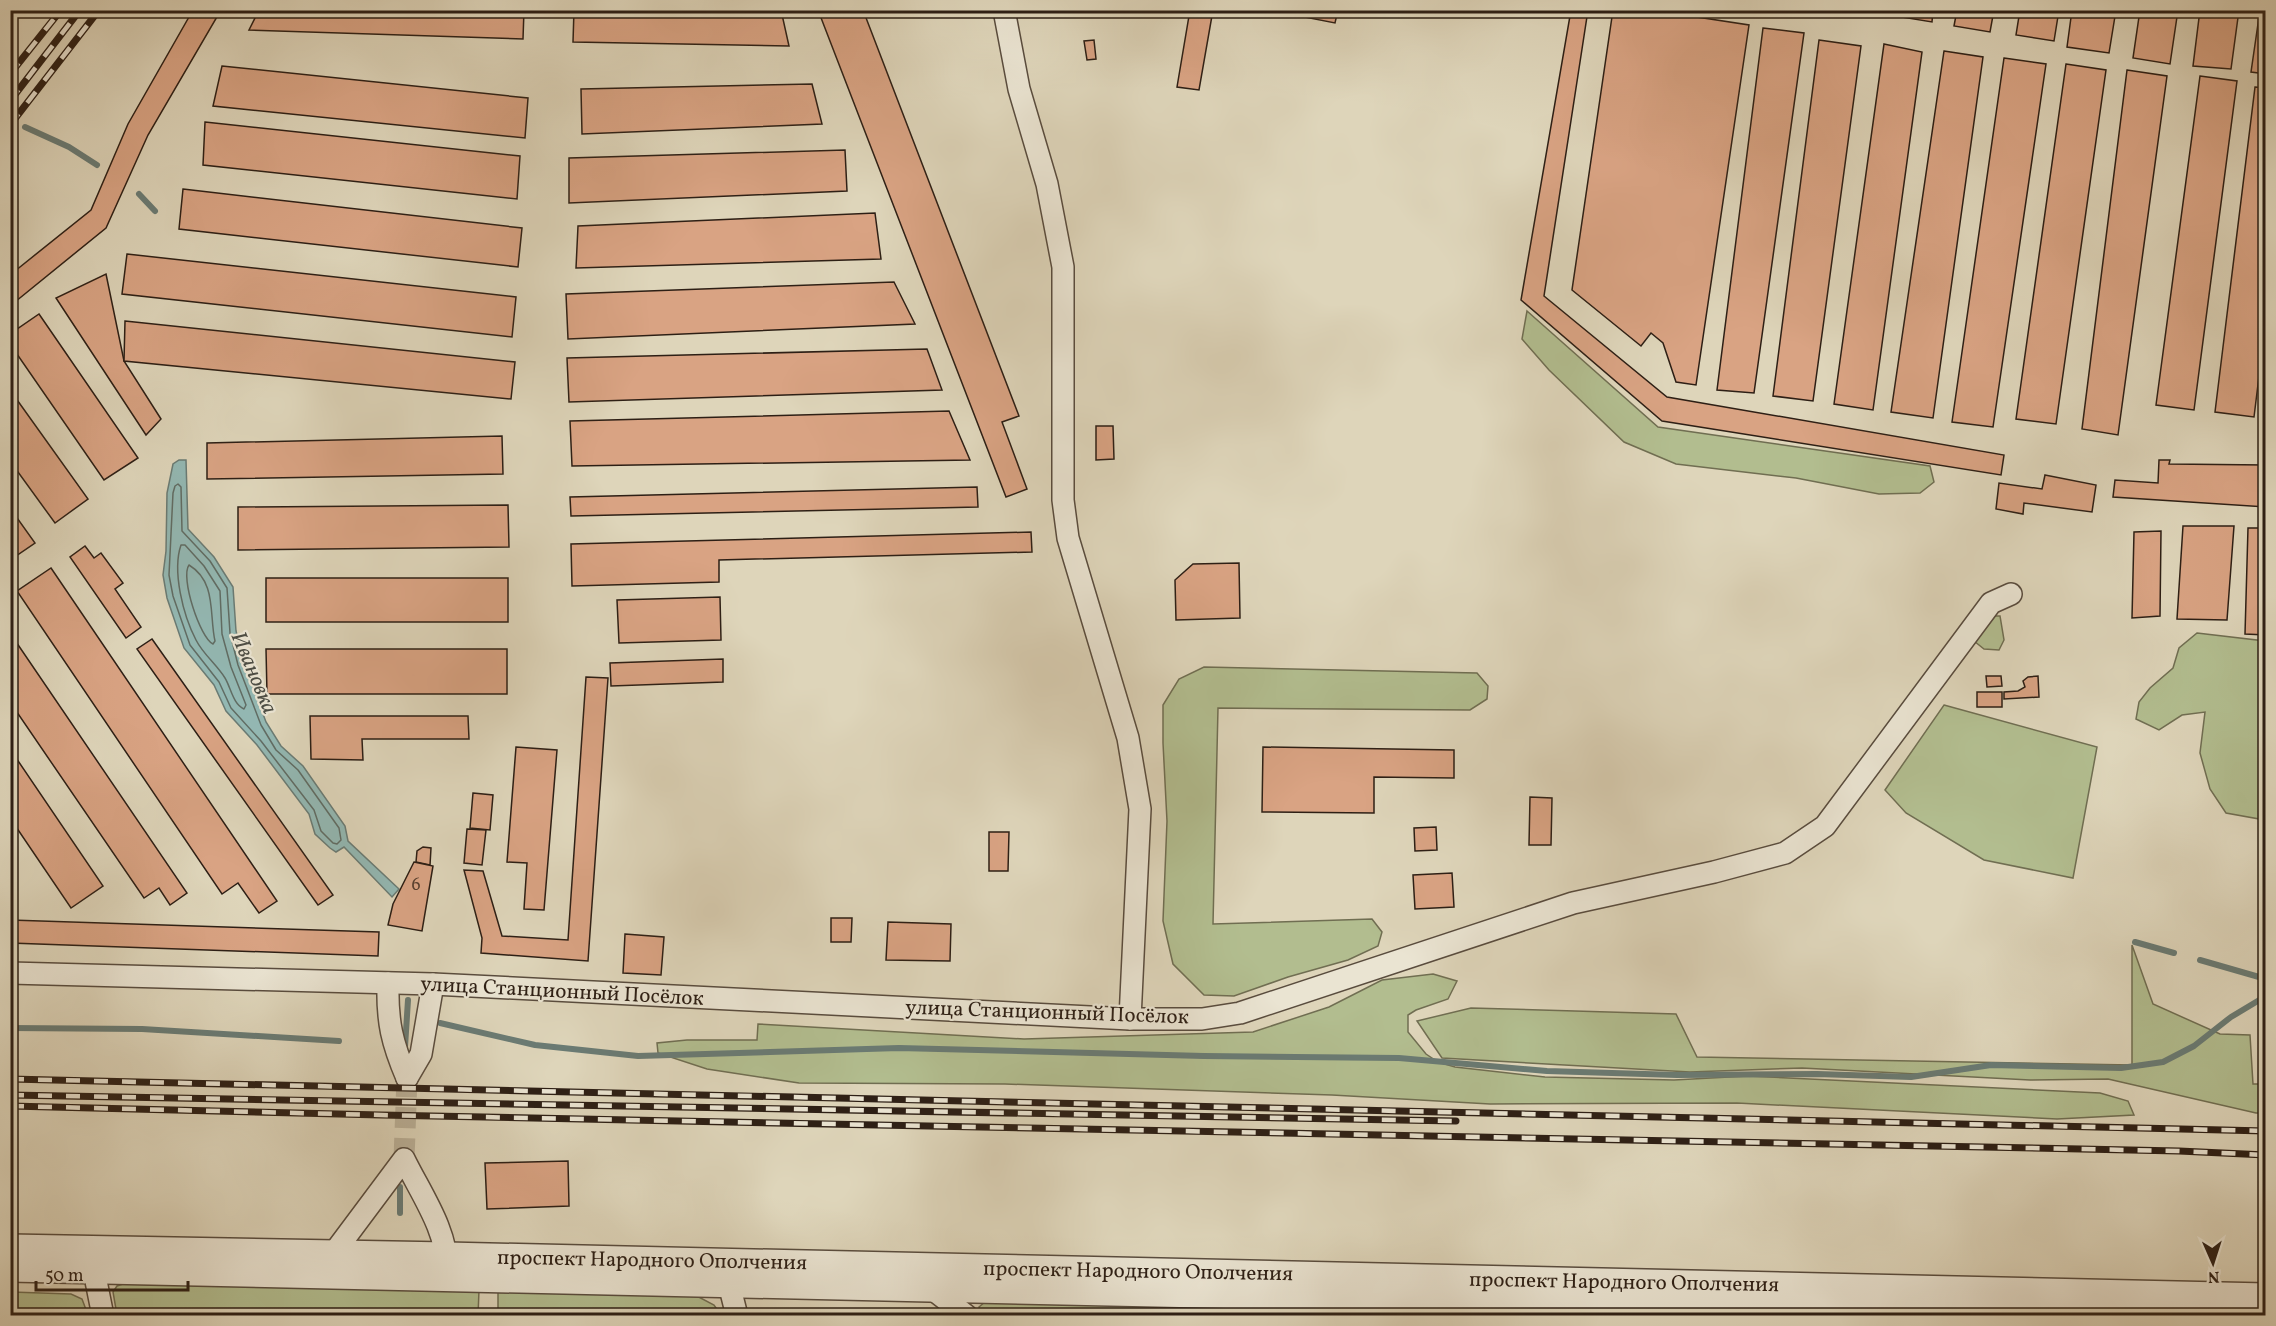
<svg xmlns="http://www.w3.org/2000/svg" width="2276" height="1326" font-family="Vollkorn,serif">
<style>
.green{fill:#b2bd8f;stroke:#706e52;stroke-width:1.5}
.water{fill:#93b8b3;stroke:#6a7b74;stroke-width:1.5}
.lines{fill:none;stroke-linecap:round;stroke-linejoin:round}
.shore{stroke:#606c64;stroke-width:1.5}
.stream{stroke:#6a7b74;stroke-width:6}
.building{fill:#d9a383;stroke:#2d1f15;stroke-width:1.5}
.minor-tunnel{stroke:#bbb199;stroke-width:21;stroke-dasharray:21 10;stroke-linecap:butt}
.minor-casing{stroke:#594c3e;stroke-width:24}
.tertiary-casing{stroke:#594c3e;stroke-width:30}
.minor{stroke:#eae4d2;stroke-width:21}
.tertiary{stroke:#eae4d2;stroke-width:27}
.rail-casing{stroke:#2d1f15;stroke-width:7}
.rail{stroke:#eae4d2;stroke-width:4.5;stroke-dasharray:14;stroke-linecap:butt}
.labels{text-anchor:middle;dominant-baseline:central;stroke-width:4.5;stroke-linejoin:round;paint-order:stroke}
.number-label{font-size:18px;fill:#584030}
.street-label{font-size:21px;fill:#2d1f15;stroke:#eae4d2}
.water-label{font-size:22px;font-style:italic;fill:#4c4d44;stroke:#eae4d2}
</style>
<rect width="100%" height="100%" fill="#ded5ba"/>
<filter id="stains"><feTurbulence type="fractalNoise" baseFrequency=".00333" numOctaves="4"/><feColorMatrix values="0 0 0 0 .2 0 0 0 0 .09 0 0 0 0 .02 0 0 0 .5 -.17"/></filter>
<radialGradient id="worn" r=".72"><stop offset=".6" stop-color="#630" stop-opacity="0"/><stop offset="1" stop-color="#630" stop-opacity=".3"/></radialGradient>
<g class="green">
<polygon points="1527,311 1658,427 1930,466 1934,482 1920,493 1879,494 1796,478 1676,464 1624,442 1549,370 1522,339"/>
<polygon points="1995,616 2000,616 2004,640 1999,650 1984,649 1974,641"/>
<polygon points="2197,633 2265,641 2265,820 2226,813 2210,789 2200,753 2205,712 2182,715 2159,730 2136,719 2139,702 2150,688 2173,668 2179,648"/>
<polygon points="1204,667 1477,673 1488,686 1487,699 1470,710 1218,708 1213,924 1372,919 1382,932 1378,946 1348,960 1288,977 1234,996 1204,995 1173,964 1163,921 1167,821 1163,743 1163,705 1179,679"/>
<polygon points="1944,705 2097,747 2073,878 1984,860 1906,813 1885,790"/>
<polygon points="2132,945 2153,1004 2220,1034 2250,1035 2253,1084 2265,1084 2265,1113 2256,1113 2108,1079 2030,1080 1802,1068 1690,1072 1442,1058 1417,1021 1471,1008 1676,1014 1697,1057 2132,1065"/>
<polygon points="1433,974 1457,981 1448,999 1416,1010 1408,1015 1408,1032 1426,1054 1438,1062 1455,1067 1545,1077 1674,1080 1748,1076 2100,1093 2128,1101 2134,1115 2057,1119 1737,1103 1490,1104 1332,1095 1005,1084 799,1083 707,1069 658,1053 657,1043 687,1040 757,1040 758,1024 1024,1039 1253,1032 1329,1007 1382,980"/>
<polygon points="123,1284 479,1290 478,1316 117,1315 113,1292 117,1286"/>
<polygon points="498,1290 695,1295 714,1305 721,1315 498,1316"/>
<polygon points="11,1292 71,1294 82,1299 88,1315 11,1315"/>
<polygon points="985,1302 1640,1315 984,1316 980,1311 979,1307"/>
</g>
<polygon class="water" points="179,460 186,460 188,529 214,557 233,587 236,631 244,663 266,722 281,746 303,766 345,826 348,841 399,889 392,897 344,847 336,852 330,848 315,834 309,814 257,745 226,711 214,685 184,648 167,598 163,575 166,551 167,493 173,464"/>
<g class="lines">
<g class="shore">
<polygon points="178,484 181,487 182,531 210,561 227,588 230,633 238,665 261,725 276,750 298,770 310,787 339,828 341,840 337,844 333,843 321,831 314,810 261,741 231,708 219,682 190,645 173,596 169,575 173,493 175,486"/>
<path d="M181 545H185L204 566 220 591 222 634 231 667 246 705 244 709C233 704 231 688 225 678 217 665 203 654 196 640 183 615 172 571 181 545Z"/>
<path d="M189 565C217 582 209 615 215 641L213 644C200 638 180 577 189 565Z"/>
</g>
<g class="stream">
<polyline points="10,12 12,10"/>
<polyline points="25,127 69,147 97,165"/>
<polyline points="139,194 155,211"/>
<polyline points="2135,942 2174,953"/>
<polyline points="2200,960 2266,979"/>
<polyline points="440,1023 535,1045 638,1056 899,1048 1204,1056 1399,1058 1547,1071 1677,1075 1817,1074 1911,1077 1991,1065 2121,1068 2163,1062 2194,1046 2231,1017 2266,996"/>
<polyline points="10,1028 142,1029 339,1041"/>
<polyline points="405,1047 408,1000"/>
<polyline points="400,1187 400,1213"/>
</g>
</g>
<g class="building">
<polygon points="193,10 221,10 148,135 106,228 10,306 10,275 91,210 128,124"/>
<polygon points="259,10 524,10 523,39 249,30"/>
<polygon points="574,10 781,10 789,46 573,42"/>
<polygon points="818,10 863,10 1019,416 1002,422 1027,489 1006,497"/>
<polygon points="1190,10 1213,10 1199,90 1177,87"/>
<polygon points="1295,10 1338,10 1335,23 1294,15"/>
<polygon points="1571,10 1588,10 1544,296 1667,397 2004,455 2001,475 1662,421 1521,300"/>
<polygon points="1613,10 1651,10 1749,25 1696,385 1676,382 1663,343 1651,333 1641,346 1572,290"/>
<polygon points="1896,10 1933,10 1932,22 1895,16"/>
<polygon points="1957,10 1994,10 1990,32 1954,26"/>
<polygon points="2020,10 2059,10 2054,41 2016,35"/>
<polygon points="2072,10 2116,10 2109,53 2067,47"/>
<polygon points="2140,10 2178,10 2170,64 2133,58"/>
<polygon points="2200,10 2239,10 2231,69 2193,66"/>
<polygon points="2260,10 2266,10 2266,74 2251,72"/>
<polygon points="1763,28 1804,33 1754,393 1717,390"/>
<polygon points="1094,40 1096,59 1087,60 1084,41"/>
<polygon points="1819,40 1861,46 1813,401 1773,396"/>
<polygon points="1884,44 1922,52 1873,410 1834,404"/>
<polygon points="1944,51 1983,57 1933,418 1891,412"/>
<polygon points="2004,58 2046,64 1993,427 1952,422"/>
<polygon points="2066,64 2106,70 2056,424 2016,419"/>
<polygon points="222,66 528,98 525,138 213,106"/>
<polygon points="2127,70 2167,76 2118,435 2082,429"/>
<polygon points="2200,76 2237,81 2194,410 2156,405"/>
<polygon points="812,84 822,124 582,134 581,89"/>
<polygon points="2255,87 2266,88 2266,319 2254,417 2215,412"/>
<polygon points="205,122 520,156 517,199 203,165"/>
<polygon points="845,150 847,191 569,203 569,158"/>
<polygon points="183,189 522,228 518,267 179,229"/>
<polygon points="875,213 881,259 576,268 578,226"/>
<polygon points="127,254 516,297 512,337 122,294"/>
<polygon points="106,274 124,361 161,419 146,435 56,298"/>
<polygon points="894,282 915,324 568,339 566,294"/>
<polygon points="39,314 138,458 104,480 10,344 10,334"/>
<polygon points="125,321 515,362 511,399 124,361"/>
<polygon points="927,349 942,390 569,402 567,358"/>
<polygon points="10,390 88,499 55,523 10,461"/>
<polygon points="949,411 970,460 572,466 570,421"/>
<polygon points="1096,426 1113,426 1114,459 1096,460"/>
<polygon points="502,436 503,474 207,479 207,443"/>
<polygon points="2159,460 2170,460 2169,464 2266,465 2266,507 2113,497 2115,480 2158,483"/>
<polygon points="2045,475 2096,485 2092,512 2024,503 2023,514 1996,509 1999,483 2042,489"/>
<polygon points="977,487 978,507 571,516 570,497"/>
<polygon points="508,505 509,547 238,550 238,507"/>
<polygon points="10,508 35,543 10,560"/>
<polygon points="2183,526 2234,526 2227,620 2177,619"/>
<polygon points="2248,528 2266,528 2266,635 2245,634"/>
<polygon points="2161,531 2160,616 2132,618 2134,532"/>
<polygon points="1031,532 1032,552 719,560 719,582 572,586 571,544"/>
<polygon points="85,546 94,558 101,553 123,583 115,589 141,627 126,638 70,557"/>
<polygon points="1239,563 1240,618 1176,620 1175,580 1193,564"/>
<polygon points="51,568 277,901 259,913 238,883 222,894 17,591"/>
<rect x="266" y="578" width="242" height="44"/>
<polygon points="720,597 721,640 619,643 617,600"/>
<polygon points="10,633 187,893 170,905 159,888 144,898 10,702"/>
<polygon points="152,639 333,895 318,905 137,649"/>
<polygon points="266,649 507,649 507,694 267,694"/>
<polygon points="723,659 723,682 611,686 610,663"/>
<polygon points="1986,676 2001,676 2002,686 1987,687"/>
<polygon points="2038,676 2039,697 2004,699 2004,692 2018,691 2025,687 2023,681 2028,677"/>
<polygon points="586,677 608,678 588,961 481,953 482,938 464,870 483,871 502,936 568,940"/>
<rect x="1977" y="692" width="25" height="15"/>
<polygon points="310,716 468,716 469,739 362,739 363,760 311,759"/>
<polygon points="516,747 557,750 544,910 524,909 527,863 507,862"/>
<polygon points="1263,747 1454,750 1454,778 1374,777 1374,813 1262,812"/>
<polygon points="10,749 103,886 71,908 10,818"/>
<polygon points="473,793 493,795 490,830 470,828"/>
<polygon points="1530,797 1552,798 1551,845 1529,845"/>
<polygon points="1436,827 1437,850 1415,851 1414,828"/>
<polygon points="467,829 486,830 482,865 464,863"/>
<polygon points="989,832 1009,832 1008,871 989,871"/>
<polygon points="423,847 431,848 430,865 416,862 417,851"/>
<polygon points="414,862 433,866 422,931 388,925 393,904"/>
<polygon points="1452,873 1454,907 1415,909 1413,875"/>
<polygon points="831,918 852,918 851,942 831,942"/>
<polygon points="10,920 379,932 378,956 10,943"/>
<polygon points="888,922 951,924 950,961 886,960"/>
<polygon points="625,934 664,937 661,975 623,973"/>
<polygon points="568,1161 569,1206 487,1209 485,1163"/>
</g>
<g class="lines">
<polyline class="minor-tunnel" points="404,1159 407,1078"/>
<g class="minor-casing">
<g id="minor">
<polyline points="1004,10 1019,89 1047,184 1063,267 1063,500 1068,538 1128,738 1140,809 1130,1019"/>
<polyline points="10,973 433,984 1130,1019 1202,1019 1240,1013 1573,903 1714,872 1785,853 1825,826 1991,603 2011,594"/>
<path d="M388 983C387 1022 392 1043 407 1078"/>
<polyline points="407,1078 421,1054 433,984"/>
<polyline points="91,1256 103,1316"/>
<path d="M333 1265V1254L404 1159C421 1194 448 1231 447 1271"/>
<polyline points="728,1269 729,1284 737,1316"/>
<polyline points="931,1288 967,1316"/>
</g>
</g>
<g class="tertiary-casing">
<g id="tertiary">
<polyline points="10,1248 447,1256 2266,1297"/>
<polyline points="10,1268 2215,1316"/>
</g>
</g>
<use href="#minor" class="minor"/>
<use href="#tertiary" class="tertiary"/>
<g class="rail-casing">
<g id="rail">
<polyline points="10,74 61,10"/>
<polyline points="10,101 80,10"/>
<polyline points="10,125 99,10"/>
<polyline points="10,1079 2266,1131"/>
<polyline points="10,1095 1456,1121"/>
<polyline points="10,1106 381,1115 2179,1151 2266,1155"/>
</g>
</g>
<use href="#rail" class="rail"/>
</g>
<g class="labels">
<g class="number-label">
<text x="416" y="885">6</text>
</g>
<g class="street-label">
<text transform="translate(562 992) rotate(3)">улица Станционный Посёлок</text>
<text transform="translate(1047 1013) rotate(2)">улица Станционный Посёлок</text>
<text transform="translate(652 1261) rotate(1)">проспект Народного Ополчения</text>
<text transform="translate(1138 1272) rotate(1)">проспект Народного Ополчения</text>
<text transform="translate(1624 1283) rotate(1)">проспект Народного Ополчения</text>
</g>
<g class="water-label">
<text transform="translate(253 673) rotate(67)">Ивановка</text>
</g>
</g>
<rect width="2276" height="1326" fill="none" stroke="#ded5ba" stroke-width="36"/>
<rect x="12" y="12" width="2252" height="1302" fill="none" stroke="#2d1f15" stroke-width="3"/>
<rect x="18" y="18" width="2240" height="1290" fill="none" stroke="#2d1f15" stroke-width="1.5"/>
<g transform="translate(2213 1263) rotate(177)" stroke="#eae4d2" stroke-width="4.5" paint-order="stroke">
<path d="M0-4.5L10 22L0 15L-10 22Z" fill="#2d1f15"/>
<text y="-9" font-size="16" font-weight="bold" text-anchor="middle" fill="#2d1f15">N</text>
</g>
<path d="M36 1281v9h152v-9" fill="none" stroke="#2d1f15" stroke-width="3"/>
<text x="45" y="1281" font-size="18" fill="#2d1f15" stroke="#eae4d2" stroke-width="4.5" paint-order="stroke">50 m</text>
<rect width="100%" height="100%" filter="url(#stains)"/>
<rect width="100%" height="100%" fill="url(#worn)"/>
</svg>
